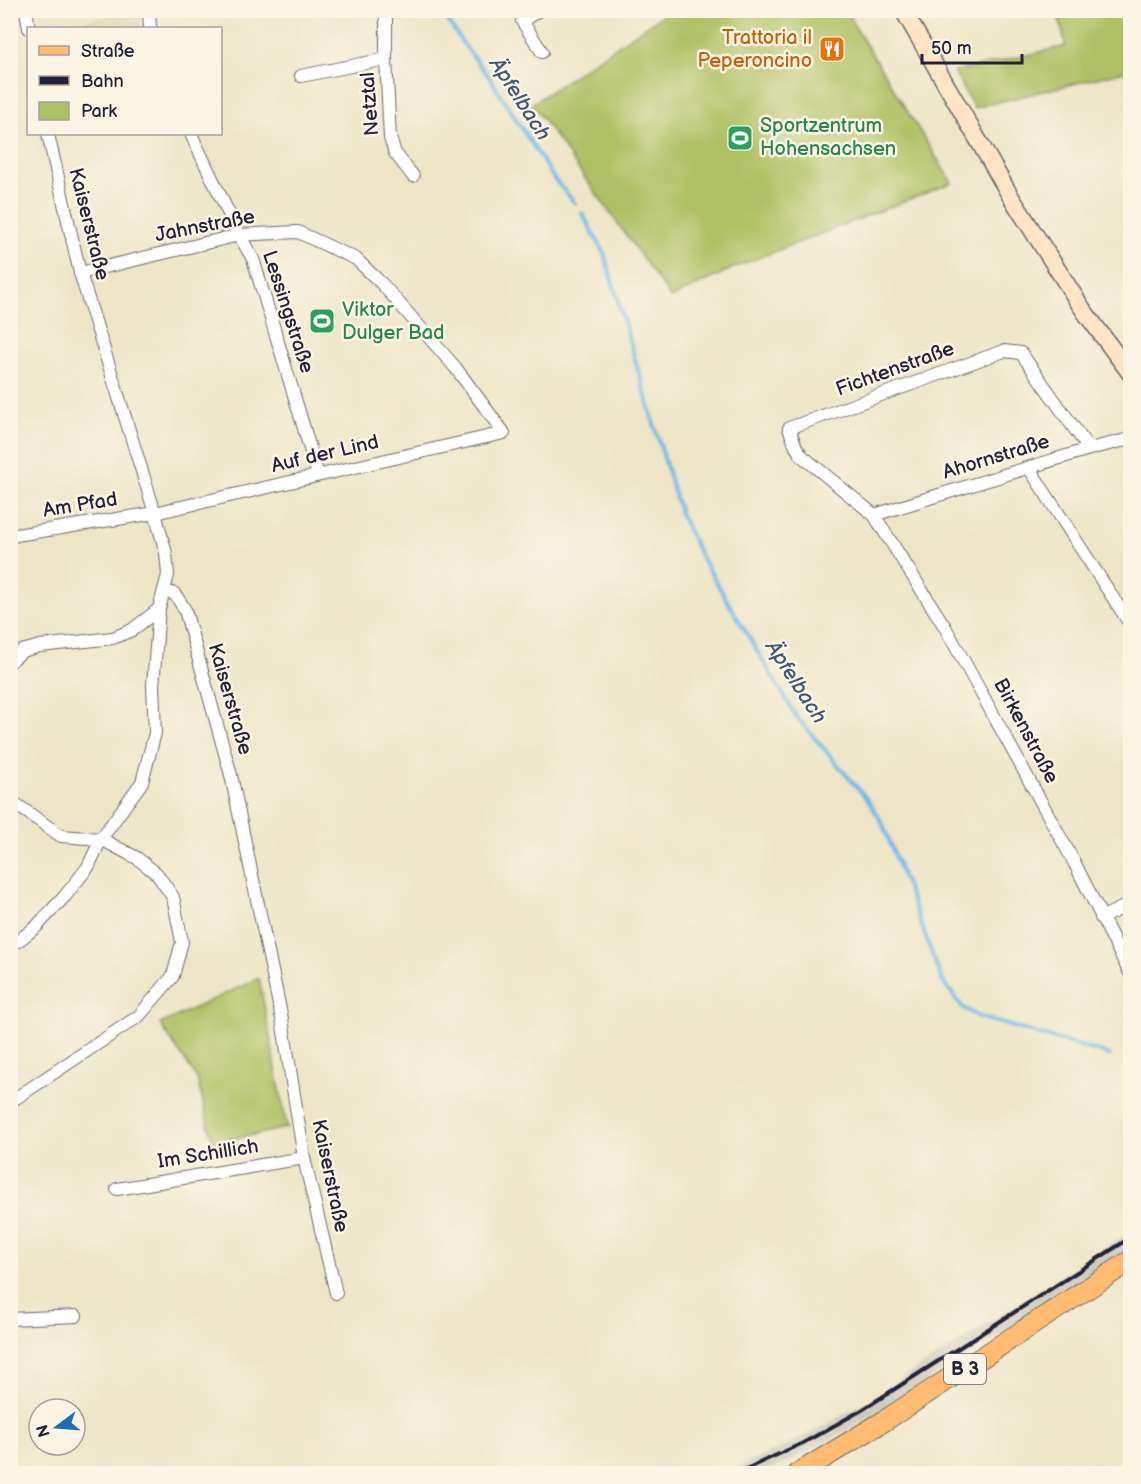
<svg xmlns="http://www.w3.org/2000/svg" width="1141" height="1484" font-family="'Balsamiq Sans',sans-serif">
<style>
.built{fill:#ddd8b7}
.industrial{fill:#c5c5b8}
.green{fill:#aec064;stroke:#687150;stroke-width:1.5}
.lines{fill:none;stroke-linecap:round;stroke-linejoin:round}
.stream{stroke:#72b7e8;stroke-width:4}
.street-casing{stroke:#69666c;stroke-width:14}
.secondary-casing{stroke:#69666c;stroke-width:19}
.primary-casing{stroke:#69666c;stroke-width:22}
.street{stroke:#fff;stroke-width:12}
.secondary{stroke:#ffe4c6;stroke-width:16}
.primary{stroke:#ffbb71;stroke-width:20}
.rail{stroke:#22223b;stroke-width:4}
.labels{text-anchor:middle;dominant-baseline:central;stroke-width:5;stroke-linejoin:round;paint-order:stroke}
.shield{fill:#fcf5e5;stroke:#63616e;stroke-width:1.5}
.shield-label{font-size:18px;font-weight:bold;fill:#22223b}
.food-label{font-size:20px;fill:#c56008;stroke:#fcf5e5;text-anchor:end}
.street-label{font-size:20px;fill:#22223b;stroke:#fcf5e5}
.leisure-label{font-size:20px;fill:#27864d;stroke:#fcf5e5;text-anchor:start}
.water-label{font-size:21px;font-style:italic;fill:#3e5678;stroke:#fcf5e5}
</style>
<rect width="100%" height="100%" fill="#fcf5e5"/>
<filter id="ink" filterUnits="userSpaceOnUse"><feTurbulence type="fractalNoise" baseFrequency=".0167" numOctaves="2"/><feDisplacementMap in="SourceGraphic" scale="12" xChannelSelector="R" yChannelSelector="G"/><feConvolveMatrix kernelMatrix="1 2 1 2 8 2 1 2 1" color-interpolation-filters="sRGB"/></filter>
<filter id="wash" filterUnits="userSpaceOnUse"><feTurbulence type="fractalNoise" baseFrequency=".008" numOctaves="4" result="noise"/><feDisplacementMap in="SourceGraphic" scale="24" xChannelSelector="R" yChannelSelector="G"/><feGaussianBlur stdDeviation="1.35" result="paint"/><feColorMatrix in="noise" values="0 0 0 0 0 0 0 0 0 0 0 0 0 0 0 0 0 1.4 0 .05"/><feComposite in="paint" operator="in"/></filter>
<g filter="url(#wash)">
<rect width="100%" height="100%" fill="#ede5c6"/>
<polygon class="built" points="130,11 138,11 142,28 44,28"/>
<polygon class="industrial" points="1130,1232 1130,1251 922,1385 839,1435 787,1462 761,1473 722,1474 790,1444 866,1402"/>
<g class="green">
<polygon points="670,10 850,11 852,22 952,183 735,267 671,298 532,104"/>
<polygon points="1057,11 1130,11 1130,70 974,108 954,72 1066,46"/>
<polygon points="259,978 287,1128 213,1143 197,1078 160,1024"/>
</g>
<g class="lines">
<g class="stream">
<polyline points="441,10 461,41 490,78 554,179 575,203"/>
<polyline points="582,213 604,253 680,513 700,555 796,716 867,799 882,822 942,980 962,1007 979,1017 1110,1055"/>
<polyline points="1127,1063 1130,1065"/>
</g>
</g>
</g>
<g filter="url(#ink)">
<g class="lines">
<g class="street-casing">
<g id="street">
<polyline points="26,10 29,28"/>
<polyline points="149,10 150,28"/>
<polyline points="386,10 386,59 390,138 395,153 413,176"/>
<polyline points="539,10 522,21 542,52"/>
<polyline points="301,76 386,59"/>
<polyline points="191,134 239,235 253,259 318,475"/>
<polyline points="1089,449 1021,353 1004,351 789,428 796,447 802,456 874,515 945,627 1074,862 1130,973"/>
<polyline points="1029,468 1130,624"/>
<polyline points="874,515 1089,449 1130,439"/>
<polyline points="10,536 155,513 504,433 455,367 383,285 356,259 298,232 239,235 80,273"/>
<polyline points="165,591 175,594 185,610 231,775 282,1019 304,1158 336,1293"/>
<polyline points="10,662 22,651 40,646 113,638 132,630 159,609 168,575 166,553 155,513 80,273 48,134"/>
<polyline points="10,800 61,836 101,839 137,858 157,874 173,897 182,942 173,976 139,1016 10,1102"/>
<polyline points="1101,918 1130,904"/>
<polyline points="10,944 18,941 36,927 65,896 88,867 101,839 142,782 155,733 153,686 159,609"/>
<polyline points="117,1189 304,1158"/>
<polyline points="10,1319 76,1316"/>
</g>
</g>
<g class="secondary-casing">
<polyline id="secondary" points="903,10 1011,197 1084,311 1130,373"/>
</g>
<g class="primary-casing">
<polyline id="primary" points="797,1474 884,1421 1130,1261"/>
</g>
<use href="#street" class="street"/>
<use href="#secondary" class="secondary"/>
<use href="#primary" class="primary"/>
<polyline class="rail" points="735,1474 803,1443 862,1410 1130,1238"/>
</g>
</g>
<defs>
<g id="restaurant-square" transform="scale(1.35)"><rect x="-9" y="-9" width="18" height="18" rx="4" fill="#e8710a" stroke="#fcf5e5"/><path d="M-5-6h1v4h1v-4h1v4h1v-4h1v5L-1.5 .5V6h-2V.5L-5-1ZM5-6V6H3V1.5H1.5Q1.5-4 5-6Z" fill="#fff"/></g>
<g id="stadium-square" transform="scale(1.35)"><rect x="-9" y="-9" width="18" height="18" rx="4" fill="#2e9e5b" stroke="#fcf5e5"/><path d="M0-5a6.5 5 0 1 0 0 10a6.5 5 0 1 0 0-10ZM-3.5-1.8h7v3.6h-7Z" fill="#fff"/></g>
</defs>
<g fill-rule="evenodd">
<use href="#restaurant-square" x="832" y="49"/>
<use href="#stadium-square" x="740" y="138"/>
<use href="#stadium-square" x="322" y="321"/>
</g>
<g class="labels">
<rect class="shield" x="944" y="1354" width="42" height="30" rx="4.5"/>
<g class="shield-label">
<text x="965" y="1369">B 3</text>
</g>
<g class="food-label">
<text x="812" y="38">Trattoria il<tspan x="812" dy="23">Peperoncino</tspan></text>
</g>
<g class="street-label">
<text transform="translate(370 104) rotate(-94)">Netztal</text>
<text transform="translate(89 224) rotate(76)">Kaiserstraße</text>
<text transform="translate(205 226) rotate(-11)">Jahnstraße</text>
<text transform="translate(288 312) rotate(72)">Lessingstraße</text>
<text transform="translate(895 369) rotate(-20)">Fichtenstraße</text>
<text transform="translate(325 454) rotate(-13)">Auf der Lind</text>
<text transform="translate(996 457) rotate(-17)">Ahornstraße</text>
<text transform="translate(80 505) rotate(-9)">Am Pfad</text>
<text transform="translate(230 699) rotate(74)">Kaiserstraße</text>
<text transform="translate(1026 731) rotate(62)">Birkenstraße</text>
<text transform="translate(208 1154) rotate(-9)">Im Schillich</text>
<text transform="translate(330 1176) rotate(78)">Kaiserstraße</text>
</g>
<g class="leisure-label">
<text x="760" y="126">Sportzentrum<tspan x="760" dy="23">Hohensachsen</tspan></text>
<text x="342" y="310">Viktor<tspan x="342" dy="23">Dulger Bad</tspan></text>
</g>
<g class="water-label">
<text transform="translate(520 99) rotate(57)">Äpfelbach</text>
<text transform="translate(796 682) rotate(57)">Äpfelbach</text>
</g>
</g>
<rect width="1141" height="1484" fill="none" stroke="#fcf5e5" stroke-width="36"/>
<rect x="27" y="27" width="195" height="108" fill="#fcf5e5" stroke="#a5a1a1" stroke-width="1.5"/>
<rect x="39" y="46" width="30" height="9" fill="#ffbb71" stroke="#a5a1a1" stroke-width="1.5"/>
<text x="81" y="57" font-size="18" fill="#22223b">Straße</text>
<rect x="39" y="76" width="30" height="9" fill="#22223b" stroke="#a5a1a1" stroke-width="1.5"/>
<text x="81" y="87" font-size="18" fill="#22223b">Bahn</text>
<rect x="39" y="102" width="30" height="18" fill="#aec064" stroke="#a5a1a1" stroke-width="1.5"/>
<text x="81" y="117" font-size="18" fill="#22223b">Park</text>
<g transform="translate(57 1427) rotate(254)"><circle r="28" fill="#fcf5e5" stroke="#a5a1a1" stroke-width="1.5"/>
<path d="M0-4.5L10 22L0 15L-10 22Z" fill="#1f6fb2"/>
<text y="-9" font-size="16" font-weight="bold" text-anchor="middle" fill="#22223b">N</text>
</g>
<path d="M922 54v9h100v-9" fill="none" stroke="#22223b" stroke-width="3"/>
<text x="931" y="54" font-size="18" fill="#22223b" stroke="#fcf5e5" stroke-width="4.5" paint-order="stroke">50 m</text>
</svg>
